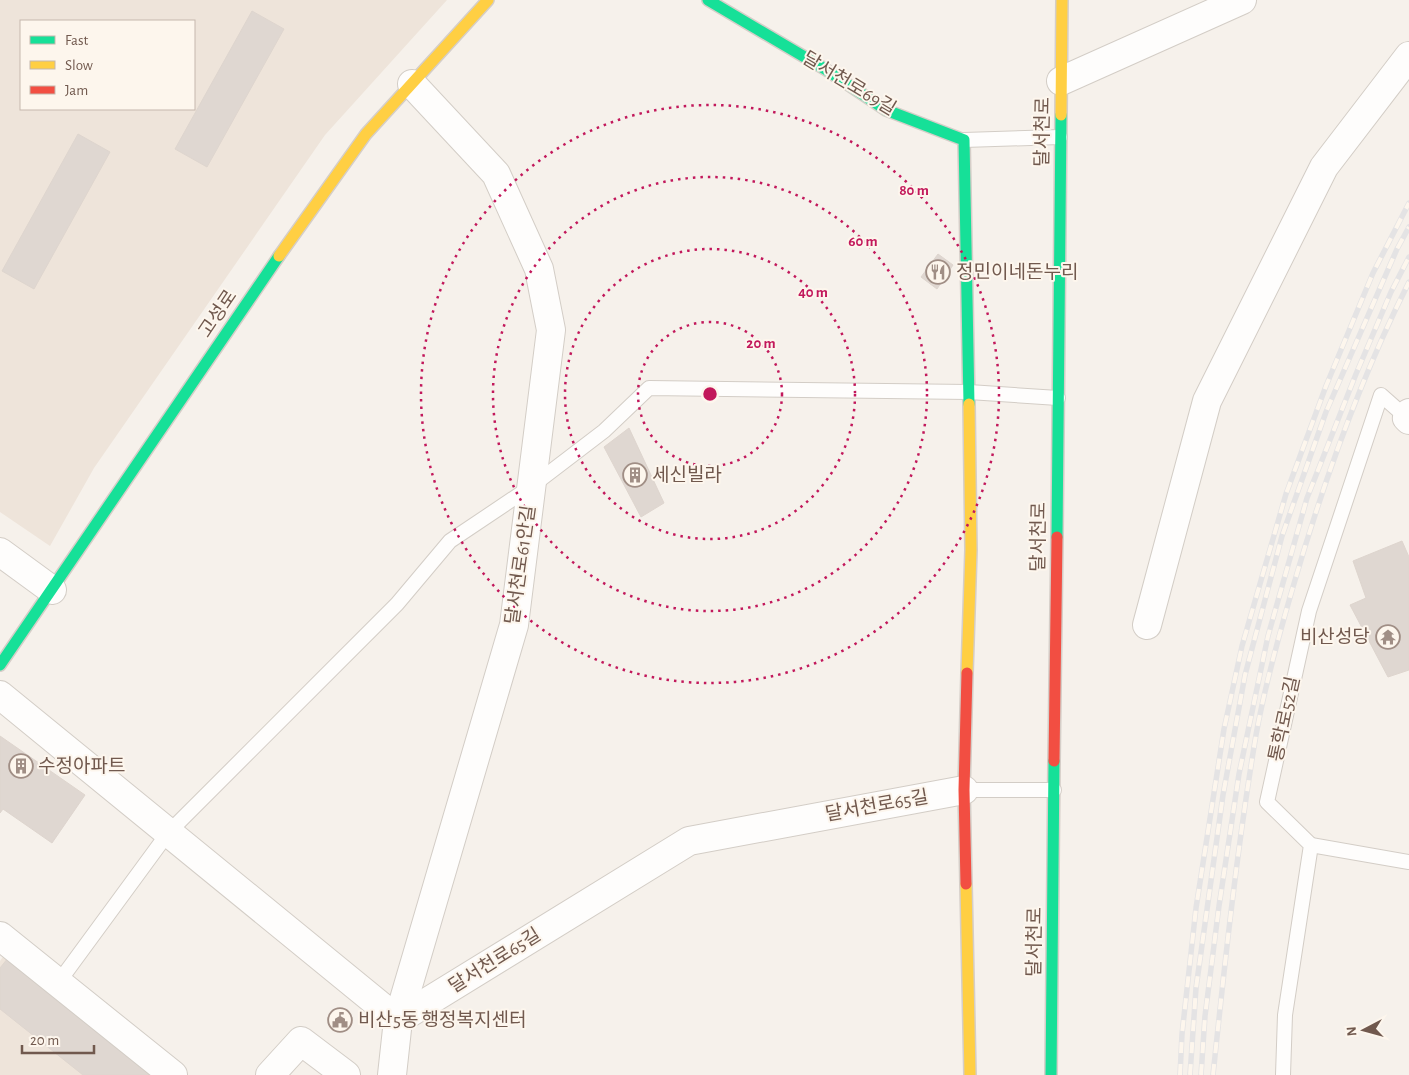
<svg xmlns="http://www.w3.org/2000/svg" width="1409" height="1075" font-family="'Alegreya Sans','Noto Sans KR',sans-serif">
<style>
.residential{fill:#eee4da;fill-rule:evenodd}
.building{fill:#dfd7d1;stroke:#ded5ce}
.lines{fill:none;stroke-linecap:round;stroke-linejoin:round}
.lane-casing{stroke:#d3cdc6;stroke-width:16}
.street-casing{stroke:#d3cdc6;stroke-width:30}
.fast-casing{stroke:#d5cec8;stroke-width:14}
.slow-casing{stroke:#d5cec8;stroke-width:14}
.jam-casing{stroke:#d5cec8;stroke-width:14}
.lane{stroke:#fefdfc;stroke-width:14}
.street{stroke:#fefdfc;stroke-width:28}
.fast{stroke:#16e098;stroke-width:11}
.slow{stroke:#ffcf43;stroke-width:11}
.jam{stroke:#f24e42;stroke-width:11}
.rail-casing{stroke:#e4e3e4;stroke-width:5.5}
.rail{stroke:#fdf6ed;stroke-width:4;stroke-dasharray:11;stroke-linecap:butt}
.ring{fill:none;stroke:#c2185b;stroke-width:2.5;stroke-dasharray:2.5 5}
.labels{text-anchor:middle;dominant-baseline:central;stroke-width:4;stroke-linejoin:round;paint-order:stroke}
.street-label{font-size:19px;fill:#71594e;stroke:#fdf6ed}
.poi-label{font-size:19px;fill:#71594e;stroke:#fdf6ed;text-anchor:start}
.centre{fill:#c2185b;stroke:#fdf6ed;stroke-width:2.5}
.ring-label{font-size:15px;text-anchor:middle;font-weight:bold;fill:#c2185b;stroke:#fdf6ed;stroke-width:4;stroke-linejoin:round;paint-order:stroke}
</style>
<rect width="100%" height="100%" fill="#f6f1eb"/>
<g class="residential">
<path d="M0 0H447L325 135 94 468 50 546 0 512ZM21 21H194V109H21Z"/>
<polygon points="8,950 162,1075 0,1075 0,961"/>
</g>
<g class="building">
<polygon points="252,11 284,29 207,167 175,149"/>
<polygon points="78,134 110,152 34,289 2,271"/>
<polygon points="938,254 953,265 937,289 921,277"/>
<polygon points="629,428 664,503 641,517 604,447"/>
<polygon points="1402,541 1409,557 1409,670 1388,677 1350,605 1366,598 1353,561"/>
<polygon points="0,736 85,795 52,843 3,809 0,813"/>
<polygon points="8,958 155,1075 83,1075 0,1009 0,968"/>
</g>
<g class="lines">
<g class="lane-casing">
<g id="lane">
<polyline points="964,140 1060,137"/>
<polyline points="964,790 1054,790"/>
<polyline points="1311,845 1409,862"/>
<polyline points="58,983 168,833 397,604 450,541 532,486 604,431 649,388 969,392 1058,398"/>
<polyline points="1283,1075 1285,1015 1311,845 1267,802 1309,611 1381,395 1407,418"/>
</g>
</g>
<g class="street-casing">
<g id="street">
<polyline points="1061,81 1242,0"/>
<polyline points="1409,413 1407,418 1409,420"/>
<polyline points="0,552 52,590"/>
<polyline points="1147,625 1207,401 1324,167 1409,56"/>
<polyline points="0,695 398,1020 689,841 964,790"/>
<polyline points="0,936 173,1075"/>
<polyline points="270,1075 301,1041 346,1075"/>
<polyline points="392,1075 398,1020 514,625 551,330 539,269 496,174 412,84"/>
</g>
</g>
<g class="fast-casing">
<g id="fast">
<polyline points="708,0 825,69 886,110 964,140 969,404"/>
<polyline points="1057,537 1061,115"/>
<polyline points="0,665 279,256"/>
<polyline points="1051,1075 1054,761"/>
</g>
</g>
<g class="slow-casing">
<g id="slow">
<polyline points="1061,115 1062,0"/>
<polyline points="279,256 366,134 488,0"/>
<polyline points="967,673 971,550 969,404"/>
<polyline points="966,884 970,1075"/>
</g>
</g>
<g class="jam-casing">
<g id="jam">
<polyline points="1054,761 1057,537"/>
<polyline points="966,884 964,790 967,673"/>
</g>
</g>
<use href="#lane" class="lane"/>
<use href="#street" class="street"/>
<use href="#fast" class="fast"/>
<use href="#slow" class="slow"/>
<use href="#jam" class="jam"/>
<g class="rail-casing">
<g id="rail">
<polyline points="1180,1075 1182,1034 1196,908 1224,729 1242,646 1286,494 1326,386 1373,273 1409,203"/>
<polyline points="1190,1075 1196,988 1223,795 1245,675 1282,536 1326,412 1397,249 1409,227"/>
<polyline points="1201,1075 1205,1016 1219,906 1239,774 1268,636 1307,498 1356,374 1391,292 1409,257"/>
<path d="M1213 1075C1225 961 1237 848 1256 735 1265 685 1279 635 1293 587 1323 483 1360 379 1409 282"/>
</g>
</g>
<use href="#rail" class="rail"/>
</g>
<g class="ring">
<circle cx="710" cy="394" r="72"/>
<circle cx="710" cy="394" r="145"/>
<circle cx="710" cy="394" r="217"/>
<circle cx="710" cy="394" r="289"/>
</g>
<defs>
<g id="restaurant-ring" transform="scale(1.25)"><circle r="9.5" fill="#fdf6ed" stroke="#a08e85" stroke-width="1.5"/><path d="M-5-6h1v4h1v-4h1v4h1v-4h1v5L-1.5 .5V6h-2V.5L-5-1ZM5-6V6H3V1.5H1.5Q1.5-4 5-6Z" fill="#a08e85"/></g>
<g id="building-ring" transform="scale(1.25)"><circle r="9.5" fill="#fdf6ed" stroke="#a08e85" stroke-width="1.5"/><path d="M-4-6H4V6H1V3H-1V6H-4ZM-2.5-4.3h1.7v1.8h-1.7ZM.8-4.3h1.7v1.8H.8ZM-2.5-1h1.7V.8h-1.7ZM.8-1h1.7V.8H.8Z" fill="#a08e85"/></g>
<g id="temple-ring" transform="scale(1.25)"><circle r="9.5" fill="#fdf6ed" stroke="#a08e85" stroke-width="1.5"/><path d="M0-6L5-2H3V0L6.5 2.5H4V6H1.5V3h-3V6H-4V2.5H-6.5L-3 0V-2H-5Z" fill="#a08e85"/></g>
<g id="civic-ring" transform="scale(1.25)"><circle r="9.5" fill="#fdf6ed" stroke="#a08e85" stroke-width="1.5"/><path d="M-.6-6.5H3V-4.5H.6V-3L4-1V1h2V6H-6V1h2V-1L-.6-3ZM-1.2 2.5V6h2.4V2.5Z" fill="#a08e85"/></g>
</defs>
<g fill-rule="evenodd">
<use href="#restaurant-ring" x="938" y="272"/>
<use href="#building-ring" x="635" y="475"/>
<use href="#temple-ring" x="1388" y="637"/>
<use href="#building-ring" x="21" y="766"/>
<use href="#civic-ring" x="340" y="1020"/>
</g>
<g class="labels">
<g class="street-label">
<text transform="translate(849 84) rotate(31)">달서천로69길</text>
<text transform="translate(1043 132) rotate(-89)">달서천로</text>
<text transform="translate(218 314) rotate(-56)">고성로</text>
<text transform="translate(1039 537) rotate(-89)">달서천로</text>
<text transform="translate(521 565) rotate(-82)">달서천로61안길</text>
<text transform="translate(1285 719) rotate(-78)">통학로52길</text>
<text transform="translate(877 806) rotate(-10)">달서천로65길</text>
<text transform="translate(1035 942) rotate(-89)">달서천로</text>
<text transform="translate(495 961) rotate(-32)">달서천로65길</text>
</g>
<g class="poi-label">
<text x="956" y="272">정민이네돈누리</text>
<text x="652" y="475">세신빌라</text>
<text x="1370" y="637" text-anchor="end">비산성당</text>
<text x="38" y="766">수정아파트</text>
<text x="358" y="1020">비산5동 행정복지센터</text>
</g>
</g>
<circle cx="710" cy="394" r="8" class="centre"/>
<g class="ring-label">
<text x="914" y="195">80 m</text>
<text x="863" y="246">60 m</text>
<text x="813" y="297">40 m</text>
<text x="761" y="348">20 m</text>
</g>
<rect x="20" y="20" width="175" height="90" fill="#fdf6ed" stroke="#c5b7ad"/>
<rect x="30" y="36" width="25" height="8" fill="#16e098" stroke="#c5b7ad"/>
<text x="65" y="45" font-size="15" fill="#71594e">Fast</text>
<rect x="30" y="61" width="25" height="8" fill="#ffcf43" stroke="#c5b7ad"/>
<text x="65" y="70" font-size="15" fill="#71594e">Slow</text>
<rect x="30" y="86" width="25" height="8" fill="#f24e42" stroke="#c5b7ad"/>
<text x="65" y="95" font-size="15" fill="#71594e">Jam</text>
<g transform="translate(1364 1030) rotate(264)" stroke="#fdf6ed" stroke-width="4" paint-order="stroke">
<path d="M0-4L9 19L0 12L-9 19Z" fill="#71594e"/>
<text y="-8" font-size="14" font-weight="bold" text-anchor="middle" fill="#71594e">N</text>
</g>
<path d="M22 1045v8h72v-8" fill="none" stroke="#71594e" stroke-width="2.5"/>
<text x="30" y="1045" font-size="15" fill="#71594e" stroke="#fdf6ed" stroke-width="4" paint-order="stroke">20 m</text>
</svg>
